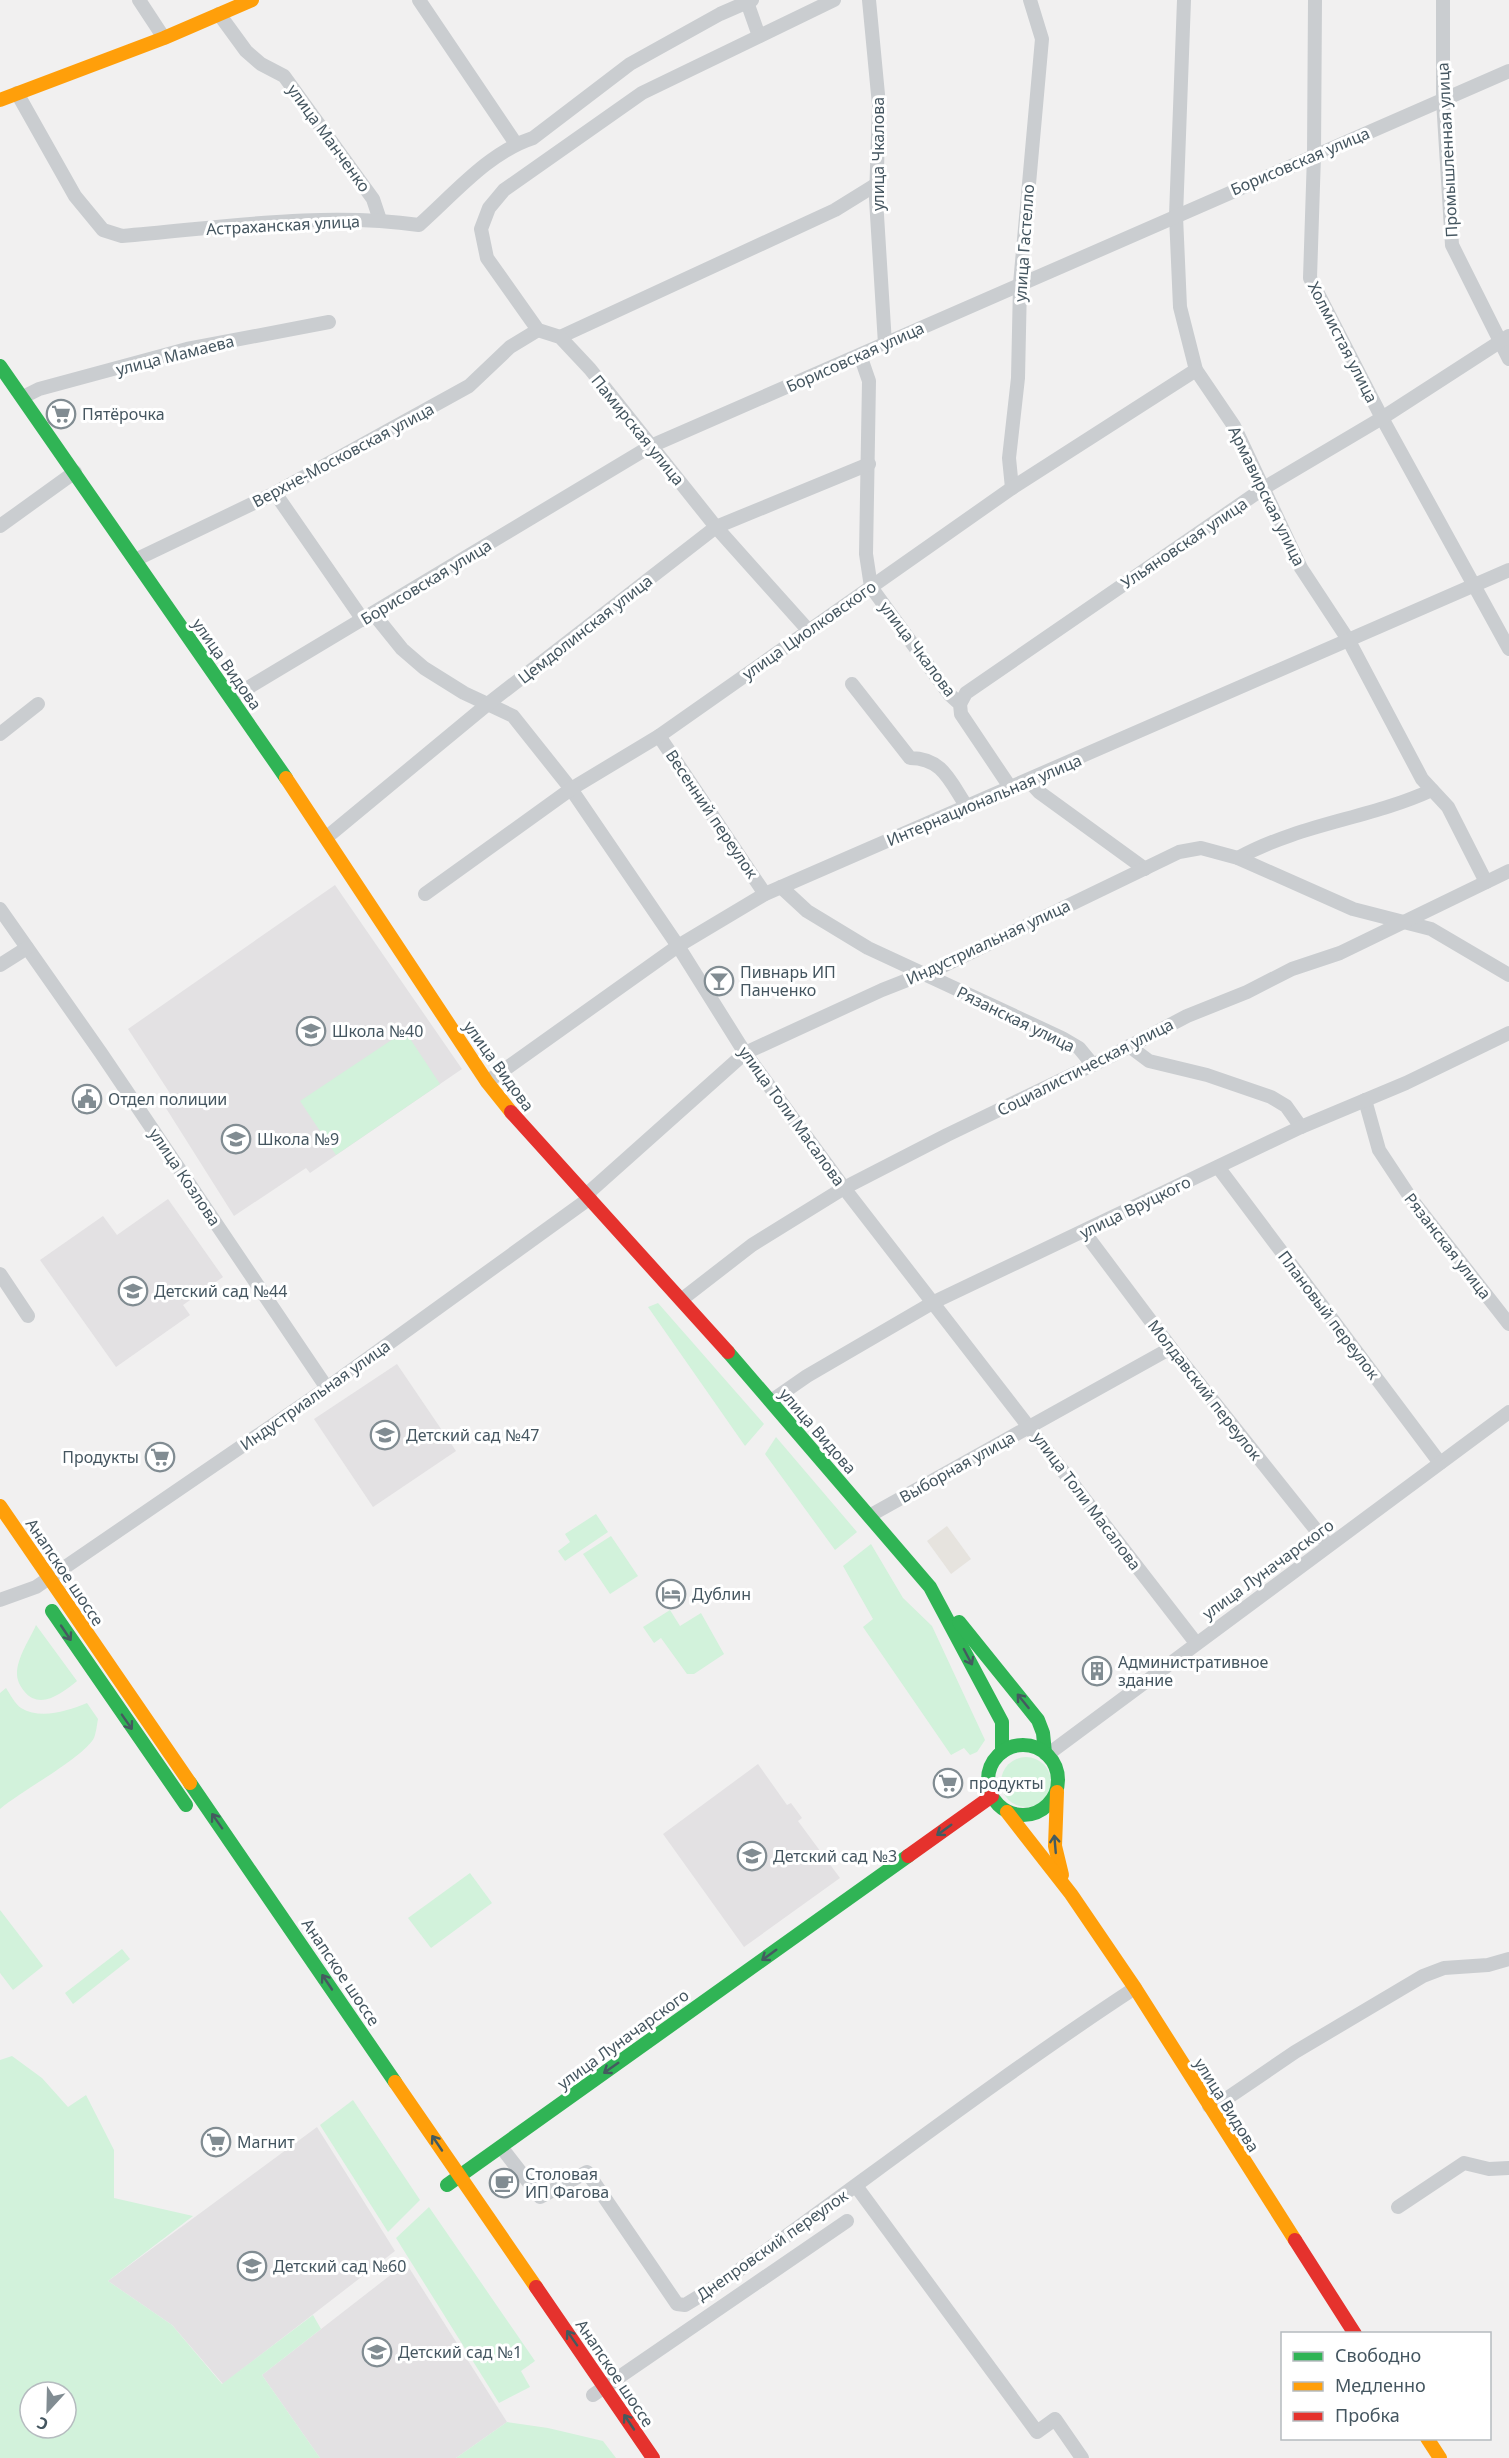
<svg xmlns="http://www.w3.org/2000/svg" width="1509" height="2458" font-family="'Noto Sans',sans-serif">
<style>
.commercial{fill:#e6e3de}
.education{fill:#e3e1e3}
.green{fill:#d2f2db;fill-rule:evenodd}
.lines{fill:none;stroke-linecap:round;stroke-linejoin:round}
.street{stroke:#cacdd0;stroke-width:14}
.fast{stroke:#30b455;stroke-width:14}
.slow{stroke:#ff9f0a;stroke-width:14}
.jam{stroke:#e5322d;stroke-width:14}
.oneway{stroke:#445b5f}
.labels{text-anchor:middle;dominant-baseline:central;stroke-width:6;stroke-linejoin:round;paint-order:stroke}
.street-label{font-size:16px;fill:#455660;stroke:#fff}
.poi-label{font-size:16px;fill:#455660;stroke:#fff;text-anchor:start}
</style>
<rect width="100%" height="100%" fill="#f1f0f0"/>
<polygon class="commercial" points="947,1526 971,1559 951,1574 927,1541"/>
<g class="education">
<polygon points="335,885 462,1069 310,1173 306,1168 234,1216 164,1105 173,1098 128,1029"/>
<polygon points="168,1199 223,1277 183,1305 190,1315 116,1367 40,1260 103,1216 117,1235"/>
<polygon points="397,1364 456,1451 373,1507 314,1419"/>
<polygon points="758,1764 787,1805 791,1803 802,1818 798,1821 840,1878 744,1947 663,1834"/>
<polygon points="317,2127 395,2251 223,2384 172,2325 108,2281"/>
<polygon points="406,2263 507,2422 456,2458 320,2458 262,2375"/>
</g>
<g class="green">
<polygon points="405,1031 440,1084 336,1155 300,1101"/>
<polygon points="658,1303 764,1424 745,1446 648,1307"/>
<polygon points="776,1437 857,1532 835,1550 765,1454"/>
<polygon points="596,1514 608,1532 565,1561 558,1551 570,1542 565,1534"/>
<polygon points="611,1536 638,1576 610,1594 583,1554"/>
<polygon points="871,1544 903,1598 932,1626 985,1740 977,1752 970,1755 964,1748 951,1755 863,1627 873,1619 843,1566"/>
<polygon points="670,1610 680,1626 701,1613 724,1654 694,1674 687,1674 661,1638 654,1643 643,1627"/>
<path d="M36 1625 77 1681C62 1693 40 1711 24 1691 20 1686 17 1680 17 1674 17 1657 30 1639 36 1625Z"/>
<path d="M6 1688C10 1694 15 1704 21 1708 41 1720 67 1711 87 1703L98 1719C97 1725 96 1733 94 1738 83 1758 21 1791 0 1809V1693Z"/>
<circle cx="1026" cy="1782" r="25"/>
<polygon points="470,1873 492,1903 431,1948 408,1918"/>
<polygon points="0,1910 43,1966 13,1990 0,1973"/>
<polygon points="122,1949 130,1959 73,2004 65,1993"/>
<path d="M12 2056 42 2078 68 2107 86 2095 114 2150V2198L193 2216 108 2281 172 2325 222 2384 313 2315 321 2329 262 2375 320 2458H0V2060ZM30 2392H66V2428H30Z"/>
<polygon points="353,2100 420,2200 388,2232 320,2125"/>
<polygon points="429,2207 535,2361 521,2371 530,2387 499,2403 396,2238"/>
<polygon points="507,2422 548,2428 603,2441 616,2458 456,2458"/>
</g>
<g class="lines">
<g class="street">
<polyline points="139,0 164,38"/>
<polyline points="419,0 516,144"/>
<polyline points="869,0 879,105 876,199 885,344"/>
<polyline points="1184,0 1176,216 1180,307 1196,370 1234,426 1301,568 1349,641 1422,779 1448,807 1486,882"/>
<polyline points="1315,0 1314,155 1310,278 1382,418 1509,649"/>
<polyline points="1443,0 1443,100 1452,245 1509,359"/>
<polyline points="747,2 759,36"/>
<polyline points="219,14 246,51 261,64 284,76 373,199 380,220"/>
<path d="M17 93 75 196 103 230 122 236C220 228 321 211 419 225 453 195 489 152 533 138L630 64 720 14 752 0"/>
<polyline points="560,337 835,210 877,184"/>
<polyline points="860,355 869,381 866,554 871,587 949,694 960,704 961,714 1010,787"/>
<polyline points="23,397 39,389 187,349 329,322"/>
<polyline points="1012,488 1009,458 1018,378 1020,284 1042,39 1030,0"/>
<polyline points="275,493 363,620"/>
<polyline points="0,526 75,472"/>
<polyline points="135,560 275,493 469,386 510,347 538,330"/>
<polyline points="373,613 402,649 424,668 464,693 513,716 571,789 678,946 745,1053 844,1188 1196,1643"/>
<polyline points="809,631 716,527 590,369 560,337 538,330 487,258 481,229 489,208 504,190 642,93 834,0"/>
<path d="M852 684 910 758C943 758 950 782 967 807"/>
<polyline points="231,698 651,446 1509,71"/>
<polyline points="960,704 966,693 1264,488 1382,418 1509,336"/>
<polyline points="0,734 38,704"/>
<polyline points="659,736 765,894"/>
<polyline points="1029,781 1039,792 1145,869"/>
<polyline points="327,837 489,703 716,527 869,464"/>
<path d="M1238 858C1302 823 1369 819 1432 790"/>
<polyline points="781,887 807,911 868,948 1062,1038 1079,1048 1093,1065"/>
<polyline points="425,894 571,789 659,736 1012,488 1196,370"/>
<polyline points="0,909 101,1053 327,1388"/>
<polyline points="0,965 27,948"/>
<polyline points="1129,1046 1149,1061 1207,1075 1271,1097 1286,1106 1301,1127"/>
<polyline points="487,1082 678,946 765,894 1509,570"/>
<polyline points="1365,1100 1379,1150 1412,1200 1509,1324"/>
<polyline points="1218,1167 1440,1463"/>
<polyline points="587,1194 745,1053 882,990 943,966 1179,852 1201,848 1238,858 1353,909 1431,929 1509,975"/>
<polyline points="1084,1232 1171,1348 1328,1545"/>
<polyline points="0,1274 28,1316"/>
<polyline points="681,1300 752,1245 844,1188 947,1135 1111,1056 1187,1016 1247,992 1292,969 1340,953 1509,871"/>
<polyline points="771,1401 807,1376 934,1302 1301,1127 1406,1083 1509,1033"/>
<polyline points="869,1516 1171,1348"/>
<polyline points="0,1600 36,1587 327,1388 590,1198"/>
<polyline points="1047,1755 1509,1412"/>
<polyline points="1209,2106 1226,2099 1295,2052 1423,1976 1444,1968 1488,1965 1509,1959"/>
<path d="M501 2147 540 2197 587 2172 677 2304 685 2305 721 2283C859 2185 993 2081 1135 1988"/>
<polyline points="856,2186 1037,2432 1055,2419 1082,2458"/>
<polyline points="1398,2207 1464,2163 1489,2169 1509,2168"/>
<polyline points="593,2395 847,2221"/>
</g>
<g class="fast">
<polyline points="0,366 286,778"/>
<polyline points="728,1352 930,1587 1002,1722 1002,1752"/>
<polyline points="52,1611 186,1805"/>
<polyline points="959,1622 1038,1720 1043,1733 1045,1753"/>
<circle cx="1023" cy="1780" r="35"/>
<polyline points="190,1783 395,2082"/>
<polyline points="447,2185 908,1856"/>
</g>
<g class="slow">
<polyline points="0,100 164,38 252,0"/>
<polyline points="286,778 487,1082 511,1112"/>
<polyline points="0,1506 190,1783"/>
<polyline points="1057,1792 1055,1846 1062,1875"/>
<polyline points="1007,1812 1071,1894 1135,1988 1295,2240"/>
<polyline points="395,2082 536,2287"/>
<polyline points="1427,2438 1440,2458"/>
</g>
<g class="jam">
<polyline points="511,1112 728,1352"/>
<polyline points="908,1856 992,1796"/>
<polyline points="1295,2240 1355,2334"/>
<polyline points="536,2287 653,2458"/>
</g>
</g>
<defs><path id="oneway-shaft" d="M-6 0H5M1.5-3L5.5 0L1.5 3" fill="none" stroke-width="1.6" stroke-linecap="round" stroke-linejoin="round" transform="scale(1.5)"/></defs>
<g class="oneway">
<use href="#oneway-shaft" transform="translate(66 1633) rotate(56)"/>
<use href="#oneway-shaft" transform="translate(968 1657) rotate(62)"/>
<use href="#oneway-shaft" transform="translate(1023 1701) rotate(-129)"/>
<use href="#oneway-shaft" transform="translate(127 1722) rotate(55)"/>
<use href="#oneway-shaft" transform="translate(217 1821) rotate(-125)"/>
<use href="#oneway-shaft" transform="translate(944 1830) rotate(144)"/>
<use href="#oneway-shaft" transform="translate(1055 1844) rotate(-95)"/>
<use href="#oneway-shaft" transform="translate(769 1955) rotate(144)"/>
<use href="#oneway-shaft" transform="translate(327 1982) rotate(-124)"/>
<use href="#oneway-shaft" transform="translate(611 2068) rotate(145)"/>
<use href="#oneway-shaft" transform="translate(437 2143) rotate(-124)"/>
<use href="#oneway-shaft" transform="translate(572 2338) rotate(-125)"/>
<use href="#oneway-shaft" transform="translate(629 2422) rotate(-124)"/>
</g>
<defs>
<g id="supermarket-ring" transform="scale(1.5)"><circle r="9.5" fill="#fff" stroke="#818c92" stroke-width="1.5"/><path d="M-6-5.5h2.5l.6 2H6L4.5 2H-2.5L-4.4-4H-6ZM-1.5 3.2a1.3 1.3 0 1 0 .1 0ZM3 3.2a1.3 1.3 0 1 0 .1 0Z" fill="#818c92"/></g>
<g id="bar-ring" transform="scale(1.5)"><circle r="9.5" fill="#fff" stroke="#818c92" stroke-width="1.5"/><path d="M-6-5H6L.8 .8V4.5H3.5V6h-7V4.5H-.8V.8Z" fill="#818c92"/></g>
<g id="school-ring" transform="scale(1.5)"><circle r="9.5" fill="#fff" stroke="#818c92" stroke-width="1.5"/><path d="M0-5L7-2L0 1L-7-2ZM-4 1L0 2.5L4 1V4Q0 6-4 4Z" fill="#818c92"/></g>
<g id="civic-ring" transform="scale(1.5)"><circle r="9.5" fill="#fff" stroke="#818c92" stroke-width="1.5"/><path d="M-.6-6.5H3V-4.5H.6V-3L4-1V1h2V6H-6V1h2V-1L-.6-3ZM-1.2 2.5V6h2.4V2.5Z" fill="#818c92"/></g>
<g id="hotel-ring" transform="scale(1.5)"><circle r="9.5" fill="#fff" stroke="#818c92" stroke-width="1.5"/><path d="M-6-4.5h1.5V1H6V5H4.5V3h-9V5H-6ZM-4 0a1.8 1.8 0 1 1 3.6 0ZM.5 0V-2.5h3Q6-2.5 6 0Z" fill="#818c92"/></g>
<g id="building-ring" transform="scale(1.5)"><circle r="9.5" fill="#fff" stroke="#818c92" stroke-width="1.5"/><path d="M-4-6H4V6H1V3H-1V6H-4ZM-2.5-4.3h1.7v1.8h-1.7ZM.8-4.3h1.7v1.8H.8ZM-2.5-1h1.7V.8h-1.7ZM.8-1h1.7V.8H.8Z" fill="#818c92"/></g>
<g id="cafe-ring" transform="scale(1.5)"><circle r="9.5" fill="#fff" stroke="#818c92" stroke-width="1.5"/><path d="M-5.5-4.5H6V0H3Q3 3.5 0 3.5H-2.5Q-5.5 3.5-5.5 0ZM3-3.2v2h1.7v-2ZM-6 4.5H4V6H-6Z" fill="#818c92"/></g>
</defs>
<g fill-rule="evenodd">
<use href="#supermarket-ring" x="61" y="414"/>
<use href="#bar-ring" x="719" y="981"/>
<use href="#school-ring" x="311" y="1031"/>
<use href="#civic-ring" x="87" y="1099"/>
<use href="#school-ring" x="236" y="1139"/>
<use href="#school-ring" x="133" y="1291"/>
<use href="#school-ring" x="385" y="1435"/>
<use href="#supermarket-ring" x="160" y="1457"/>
<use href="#hotel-ring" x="671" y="1594"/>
<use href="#building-ring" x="1097" y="1671"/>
<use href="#supermarket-ring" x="948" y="1783"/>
<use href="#school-ring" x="752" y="1856"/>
<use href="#supermarket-ring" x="216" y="2142"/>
<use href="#cafe-ring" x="504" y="2183"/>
<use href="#school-ring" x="252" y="2266"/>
<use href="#school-ring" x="377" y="2352"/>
</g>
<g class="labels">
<g class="street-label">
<text transform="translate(329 138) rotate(54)">улица Манченко</text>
<text transform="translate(1447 150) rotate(-93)">Промышленная улица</text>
<text transform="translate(878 154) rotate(-90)">улица Чкалова</text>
<text transform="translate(1300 161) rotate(-23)">Борисовская улица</text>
<text transform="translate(283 225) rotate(-3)">Астраханская улица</text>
<text transform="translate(1024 243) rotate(-86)">улица Гастелло</text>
<text transform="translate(1343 342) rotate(63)">Холмистая улица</text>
<text transform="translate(175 355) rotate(-14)">улица Мамаева</text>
<text transform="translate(855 357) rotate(-24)">Борисовская улица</text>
<text transform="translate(638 430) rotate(51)">Памирская улица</text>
<text transform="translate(343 455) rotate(-28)">Верхне-Московская улица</text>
<text transform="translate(1267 496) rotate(64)">Армавирская улица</text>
<text transform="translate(1184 543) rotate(-34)">Ульяновская улица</text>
<text transform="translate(426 582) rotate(-31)">Борисовская улица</text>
<text transform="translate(585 629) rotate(-38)">Цемдолинская улица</text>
<text transform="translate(809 630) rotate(-35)">улица Циолковского</text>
<text transform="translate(918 649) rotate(53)">улица Чкалова</text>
<text transform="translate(227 664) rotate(55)">улица Видова</text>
<text transform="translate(984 800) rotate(-23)">Интернациональная улица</text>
<text transform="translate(712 814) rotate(56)">Весенний переулок</text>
<text transform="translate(988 942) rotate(-25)">Индустриальная улица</text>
<text transform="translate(1016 1019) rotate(26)">Рязанская улица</text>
<text transform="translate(499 1066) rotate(54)">улица Видова</text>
<text transform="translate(1085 1067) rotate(-27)">Социалистическая улица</text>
<text transform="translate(792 1116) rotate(54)">улица Толи Масалова</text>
<text transform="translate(185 1177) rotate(56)">улица Козлова</text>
<text transform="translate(1135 1207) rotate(-26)">улица Вруцкого</text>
<text transform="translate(1448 1246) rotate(52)">Рязанская улица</text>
<text transform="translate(1329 1315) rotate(53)">Плановый переулок</text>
<text transform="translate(1205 1390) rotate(52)">Молдавский переулок</text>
<text transform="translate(315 1395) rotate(-35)">Индустриальная улица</text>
<text transform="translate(818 1431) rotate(49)">улица Видова</text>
<text transform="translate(957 1467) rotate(-29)">Выборная улица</text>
<text transform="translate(1087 1501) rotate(53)">улица Толи Масалова</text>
<text transform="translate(1268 1569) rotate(-36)">улица Луначарского</text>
<text transform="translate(65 1572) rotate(56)">Анапское шоссе</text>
<text transform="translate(341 1972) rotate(56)">Анапское шоссе</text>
<text transform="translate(623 2039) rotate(-36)">улица Луначарского</text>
<text transform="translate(1227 2105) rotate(58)">улица Видова</text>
<text transform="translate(772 2245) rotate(-35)">Днепровский переулок</text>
<text transform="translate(615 2373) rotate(56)">Анапское шоссе</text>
</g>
<g class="poi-label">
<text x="82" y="414">Пятёрочка</text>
<text x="740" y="972">Пивнарь ИП<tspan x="740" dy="18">Панченко</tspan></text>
<text x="332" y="1031">Школа №40</text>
<text x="108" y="1099">Отдел полиции</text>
<text x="257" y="1139">Школа №9</text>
<text x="154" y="1291">Детский сад №44</text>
<text x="406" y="1435">Детский сад №47</text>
<text x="139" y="1457" text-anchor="end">Продукты</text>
<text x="692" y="1594">Дублин</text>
<text x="1118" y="1662">Административное<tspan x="1118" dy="18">здание</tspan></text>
<text x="969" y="1783">продукты</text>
<text x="773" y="1856">Детский сад №3</text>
<text x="237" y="2142">Магнит</text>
<text x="525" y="2174">Столовая<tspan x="525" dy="18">ИП Фагова</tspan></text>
<text x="273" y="2266">Детский сад №60</text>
<text x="398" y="2352">Детский сад №1</text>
</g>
</g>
<rect x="1281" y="2332" width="210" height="108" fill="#ffffff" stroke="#b5bbbf" stroke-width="1.5"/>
<rect x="1293" y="2352" width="30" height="9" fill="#30b455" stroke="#b5bbbf" stroke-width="1.5"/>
<text x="1335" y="2362" font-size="18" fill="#455660">Свободно</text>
<rect x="1293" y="2382" width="30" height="9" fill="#ff9f0a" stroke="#b5bbbf" stroke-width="1.5"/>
<text x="1335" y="2392" font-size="18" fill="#455660">Медленно</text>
<rect x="1293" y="2412" width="30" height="9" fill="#e5322d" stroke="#b5bbbf" stroke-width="1.5"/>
<text x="1335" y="2422" font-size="18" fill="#455660">Пробка</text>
<g transform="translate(48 2410) rotate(202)"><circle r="28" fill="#ffffff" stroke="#b5bbbf" stroke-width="1.5"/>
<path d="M0-4.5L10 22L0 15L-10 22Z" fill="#818c92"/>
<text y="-9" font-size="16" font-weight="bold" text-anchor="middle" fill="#455660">С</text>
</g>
</svg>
